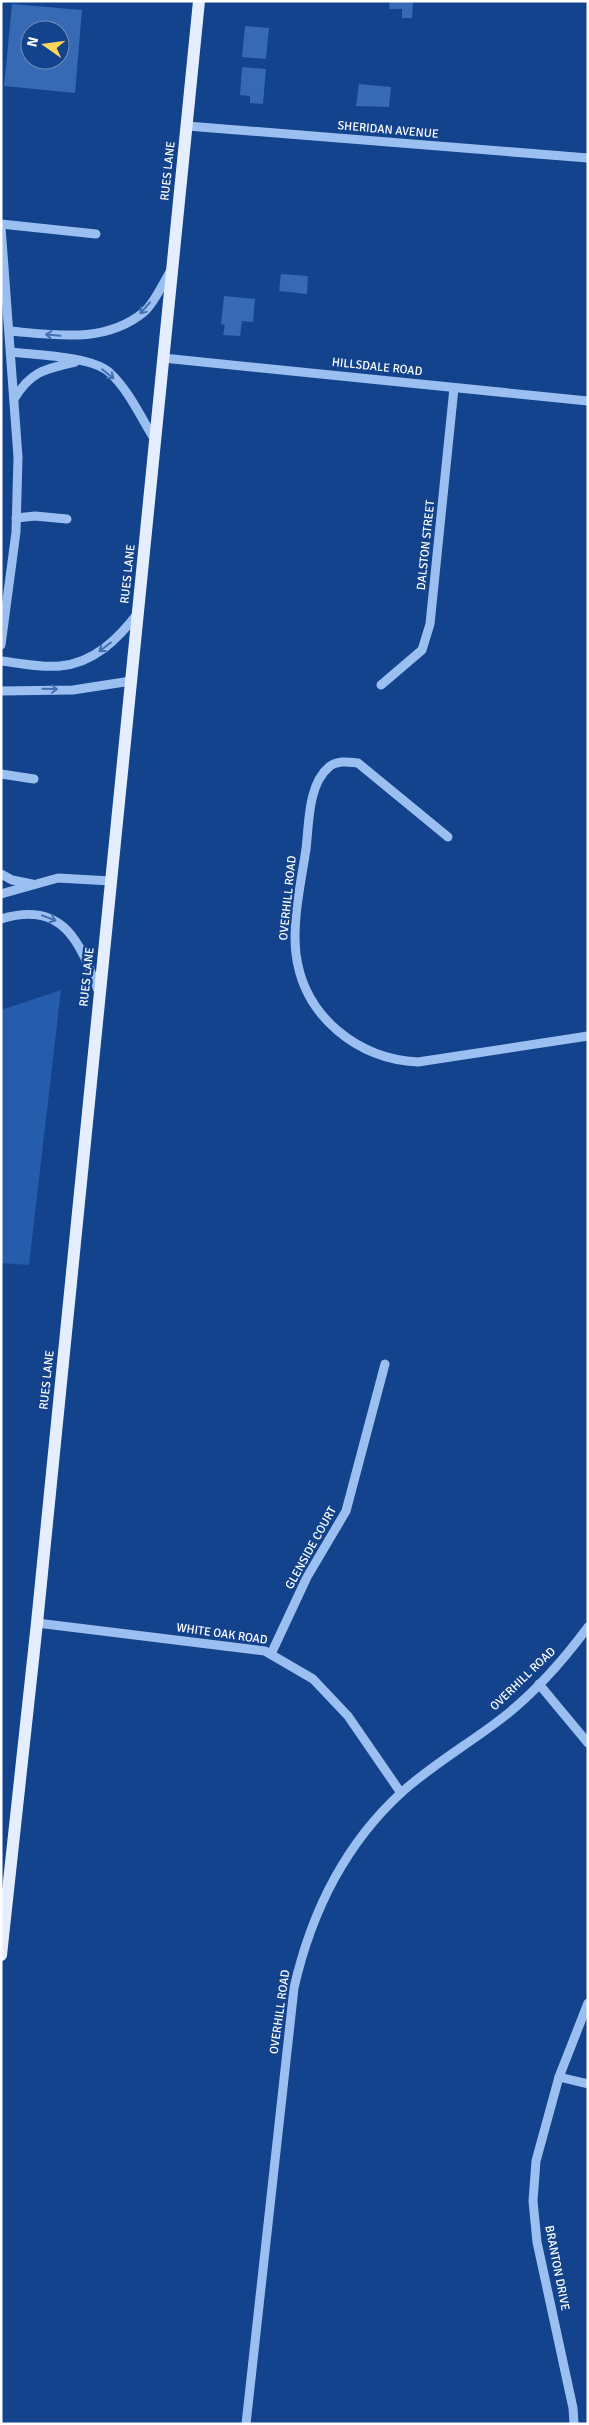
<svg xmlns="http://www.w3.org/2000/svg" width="589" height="2425" font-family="Signika,sans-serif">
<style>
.green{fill:#255cac}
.building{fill:#376ab4;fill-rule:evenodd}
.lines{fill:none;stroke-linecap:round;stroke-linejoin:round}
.minor{stroke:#9cbff1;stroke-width:9}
.major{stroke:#e5eeff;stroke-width:12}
.oneway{stroke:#436eaf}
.labels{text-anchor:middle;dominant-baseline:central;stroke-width:5;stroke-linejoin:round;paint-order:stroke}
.street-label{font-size:12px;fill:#fff;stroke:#13438c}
</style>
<rect width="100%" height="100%" fill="#13438c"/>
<polygon class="green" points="61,990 29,1265 1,1263 1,1010"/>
<g class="building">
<polygon points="390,1 413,1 412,18 402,18 402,9 389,9"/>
<path d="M12 4 82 10 75 93 4 86ZM30 30H60V60H30Z"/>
<polygon points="245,26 269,28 266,59 242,57"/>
<polygon points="242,67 266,69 263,104 250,103 250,96 240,95"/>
<polygon points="359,84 391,87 389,107 356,106"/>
<polygon points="281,274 308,276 307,294 279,291"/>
<polygon points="224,296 255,299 253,322 242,321 240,336 223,335 225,325 221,324"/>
</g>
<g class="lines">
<g class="minor">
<polyline points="187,126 588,158"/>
<polyline points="1,224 96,234"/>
<polyline points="1,227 18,457 16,532 1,645"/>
<path d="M10 331C56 335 105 344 144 312 155 302 163 283 171 270"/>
<path d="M11 352C36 355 90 356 109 372 129 390 141 418 155 440"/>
<polyline points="163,358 588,401"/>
<path d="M14 399C31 371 45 369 75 362"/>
<polyline points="16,518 35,516 67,519"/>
<path d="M1 661C20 663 41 668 60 666 94 663 118 639 138 613"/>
<polyline points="381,685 422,650 430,624 454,388"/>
<polyline points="1,691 73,690 131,681"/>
<polyline points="1,774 34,779"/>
<path d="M448 837 358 763C349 762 337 760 329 767 308 784 309 824 306 849 301 883 292 920 296 954 304 1017 358 1059 418 1062L588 1036"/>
<polyline points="1,874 12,880 32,884"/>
<polyline points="1,894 58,878 111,881"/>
<path d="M1 919C64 900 80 942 99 993"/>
<polyline points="37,1623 265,1651 313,1679 348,1716 401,1793"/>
<polyline points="271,1654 307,1577 346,1511 385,1364"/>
<polyline points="539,1684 588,1743"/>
<polyline points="559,2077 588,2084"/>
<path d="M246 2424 294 1988C311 1913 344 1845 402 1792 431 1766 465 1746 497 1722 532 1696 562 1662 588 1627"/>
<polyline points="574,2424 573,2408 537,2242 533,2201 536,2161 559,2077 588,2003"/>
</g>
<polyline class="major" points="1,1955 37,1623 199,1"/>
</g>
<defs><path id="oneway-shaft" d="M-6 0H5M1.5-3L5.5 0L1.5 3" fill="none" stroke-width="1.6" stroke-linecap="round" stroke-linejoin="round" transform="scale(1.25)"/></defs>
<g class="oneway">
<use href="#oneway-shaft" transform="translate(145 308) rotate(131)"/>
<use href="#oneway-shaft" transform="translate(53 335) rotate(-175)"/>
<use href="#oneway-shaft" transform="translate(108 374) rotate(39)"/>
<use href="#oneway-shaft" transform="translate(105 647) rotate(143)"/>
<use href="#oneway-shaft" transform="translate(50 689) rotate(1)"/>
<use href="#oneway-shaft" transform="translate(49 918) rotate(21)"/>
</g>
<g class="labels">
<g class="street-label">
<text transform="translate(388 130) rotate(5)">SHERIDAN AVENUE</text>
<text transform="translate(168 171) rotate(-84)">RUES LANE</text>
<text transform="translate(377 367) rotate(6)">HILLSDALE ROAD</text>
<text transform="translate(426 545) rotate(-84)">DALSTON STREET</text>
<text transform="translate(128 574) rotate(-84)">RUES LANE</text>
<text transform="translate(288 898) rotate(-84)">OVERHILL ROAD</text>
<text transform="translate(87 977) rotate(-84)">RUES LANE</text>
<text transform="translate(47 1380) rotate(-84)">RUES LANE</text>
<text transform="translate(311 1548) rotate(-61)">GLENSIDE COURT</text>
<text transform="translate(222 1634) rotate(8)">WHITE OAK ROAD</text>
<text transform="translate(523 1679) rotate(-44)">OVERHILL ROAD</text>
<text transform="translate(280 2012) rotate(-82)">OVERHILL ROAD</text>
<text transform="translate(557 2268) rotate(79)">BRANTON DRIVE</text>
</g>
</g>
<rect width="589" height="2425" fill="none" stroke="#ffffff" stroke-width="5"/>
<g transform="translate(45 45) rotate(284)"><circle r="24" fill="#13438c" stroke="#718eba"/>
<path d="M0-4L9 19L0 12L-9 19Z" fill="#ffd65b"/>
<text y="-8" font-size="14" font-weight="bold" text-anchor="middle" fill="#ffffff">N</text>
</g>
</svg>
